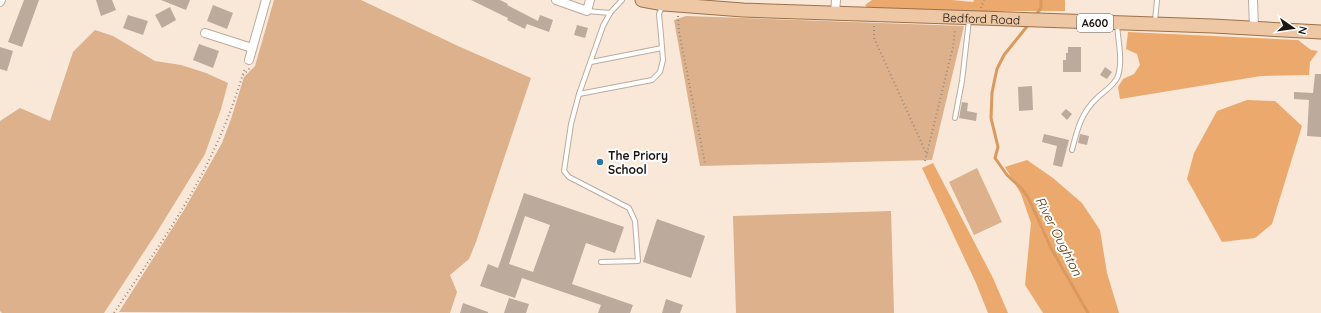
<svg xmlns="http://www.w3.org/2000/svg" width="1321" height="313" font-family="Quicksand,sans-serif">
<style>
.green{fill:#dcb18c}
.forest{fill:#eca96e}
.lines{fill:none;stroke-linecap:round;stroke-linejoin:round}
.stream{stroke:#da995e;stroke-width:3}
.building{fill:#bcab9d;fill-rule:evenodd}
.service-casing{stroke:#bcac9e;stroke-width:6}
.minor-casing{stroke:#bcac9e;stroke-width:10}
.primary-casing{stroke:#9c714a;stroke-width:15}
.path{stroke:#998d82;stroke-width:2;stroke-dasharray:1 3;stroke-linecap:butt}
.service{stroke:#fff;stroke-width:4}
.minor{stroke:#fff;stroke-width:8}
.primary{stroke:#eec7a5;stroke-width:13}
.poi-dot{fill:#2976a9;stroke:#fff;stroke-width:1.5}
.labels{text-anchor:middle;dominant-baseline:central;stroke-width:4;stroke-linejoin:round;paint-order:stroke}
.shield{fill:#fff;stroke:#5f5b58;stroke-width:1}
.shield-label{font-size:11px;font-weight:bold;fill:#1b1510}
.street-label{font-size:12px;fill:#1b1510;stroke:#fff}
.poi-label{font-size:12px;font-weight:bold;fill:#1b1510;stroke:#fff;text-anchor:start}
.water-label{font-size:13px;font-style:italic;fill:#5c3100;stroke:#fff}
</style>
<rect width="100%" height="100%" fill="#f9e7d8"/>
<g class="green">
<polygon points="274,0 361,0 458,46 531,78 476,242 469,259 450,275 457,292 450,313 119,312 184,210 222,143 231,119 244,77 255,66"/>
<polygon points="686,16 964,26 932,160 700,166 674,20"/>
<polygon points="95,30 113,36 155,61 181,65 206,73 228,83 221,109 205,154 157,232 104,313 2,313 0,311 0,121 20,108 50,121 73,52"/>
<polygon points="977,168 1002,222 974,235 949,182"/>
<polygon points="891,211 894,313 736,313 733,216"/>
</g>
<g class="forest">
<polygon points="872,0 952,0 973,2 974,0 1065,0 1065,11 971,11 969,13 869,9 865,5"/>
<polygon points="1128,32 1298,40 1311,50 1318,51 1310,62 1309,75 1261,76 1120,99 1118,87 1123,79 1134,74 1140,65 1137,54 1126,49"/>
<polygon points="1247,100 1275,101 1302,126 1272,224 1255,238 1222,242 1187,179 1194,153 1217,111"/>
<polygon points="1027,160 1053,178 1082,203 1100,230 1107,273 1119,313 1043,313 1025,285 1031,223 1021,194 1005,167"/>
<polygon points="933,163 993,278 1008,313 988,313 976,283 922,168"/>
</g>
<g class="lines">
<g class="stream">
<polyline points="1035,16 1041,8 1041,0"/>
<polyline points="1029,24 1004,55 997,69 995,78 992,93 991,118 998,147 995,158 1007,175 1021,188 1028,197 1051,248 1088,313"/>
</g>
</g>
<g class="building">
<polygon points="24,0 39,0 22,47 8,42"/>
<polygon points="96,0 112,0 116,10 101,16"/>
<polygon points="161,0 190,0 186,10"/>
<polygon points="471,0 500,0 508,4 507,5 538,21 540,15 553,20 549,32 527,24 525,29 507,20 508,18"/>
<polygon points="213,5 233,13 227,29 207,21"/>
<polygon points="170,7 176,20 162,28 155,15"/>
<polygon points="128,15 148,21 143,35 123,28"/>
<polygon points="577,25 588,28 585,38 574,35"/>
<polygon points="199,44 219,51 213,68 193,60"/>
<polygon points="0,47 13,51 7,71 0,69"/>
<polygon points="1068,47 1081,47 1081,72 1063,72 1063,60 1066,60 1066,53 1068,53"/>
<polygon points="1105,67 1112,72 1107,79 1100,75"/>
<polygon points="1315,74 1321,74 1321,137 1307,136 1309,100 1294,99 1294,92 1313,93"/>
<polygon points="1032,86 1033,110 1019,111 1018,87"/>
<polygon points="962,102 968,103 967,111 977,113 976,121 959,118"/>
<polygon points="1066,109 1072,114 1067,120 1061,114"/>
<polygon points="1044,134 1069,140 1062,167 1053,165 1057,146 1042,142"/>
<polygon points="1080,134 1089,136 1087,145 1078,143"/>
<path d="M524 193 624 227 615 253 586 243 572 284 633 305 630 313H598L601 305 522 278 515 298 480 286 488 264 498 268ZM525 216 550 225 533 272 509 264Z"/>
<polygon points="657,219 705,236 691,278 643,262"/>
<polygon points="509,298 529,304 526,313 504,313"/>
<polygon points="666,299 683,305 680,313 662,313"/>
<polygon points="463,303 488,312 488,313 460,313"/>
</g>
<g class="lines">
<g class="service-casing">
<g id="service">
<polyline points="587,11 610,13"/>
<polyline points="1155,21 1157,0"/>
<polyline points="591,62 662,48"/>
<polyline points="579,94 652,80 660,72 663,60 661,35 659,14 663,5"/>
<polyline points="955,118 962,81 969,20"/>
<path d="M1072 150C1077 130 1081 113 1097 98 1104 91 1114 86 1118 76 1123 60 1118 41 1117 24"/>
<polyline points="601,262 638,261 635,221 629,208 569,177 564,171 571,124 579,94 603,26 610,13 622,0"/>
</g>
</g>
<g class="minor-casing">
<g id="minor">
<polyline points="556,0 587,11 590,0"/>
<polyline points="1253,0 1254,28"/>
<polyline points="0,2 1,0"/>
<polyline points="835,13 836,0"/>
<polyline points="205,33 252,48"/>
<polyline points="249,60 266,0"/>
</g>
</g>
<g class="primary-casing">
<g id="primary">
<path id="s1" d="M642 0 664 4 743 10 1213 26 1321 32"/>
</g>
</g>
<g class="path">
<polyline points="981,8 984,0"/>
<polyline points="678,16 679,32 705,163"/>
<polyline points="874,26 874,38 927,155"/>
<polyline points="243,75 250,68"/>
<polyline points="925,161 953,47 955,29"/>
<path d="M114 313C147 263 183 214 209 160 224 130 236 98 245 67"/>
</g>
<use href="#service" class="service"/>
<use href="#minor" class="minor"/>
<use href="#primary" class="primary"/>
</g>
<circle class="poi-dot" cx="600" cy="162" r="4"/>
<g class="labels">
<rect class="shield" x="1077" y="14" width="36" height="18" rx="3"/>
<g class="shield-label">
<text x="1095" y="23">A600</text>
</g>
<g class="street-label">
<text stroke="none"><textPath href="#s1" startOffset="340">Bedford Road</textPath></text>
</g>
<g class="poi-label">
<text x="608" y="155">The Priory<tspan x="608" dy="14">School</tspan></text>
</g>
<g class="water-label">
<text transform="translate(1059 236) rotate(63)">River Oughton</text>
</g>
</g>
<g transform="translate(1293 28) rotate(103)" stroke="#ffffff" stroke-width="3" paint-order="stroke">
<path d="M0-3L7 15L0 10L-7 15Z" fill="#1b1510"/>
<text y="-6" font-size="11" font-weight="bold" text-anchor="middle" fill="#1b1510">N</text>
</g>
</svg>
